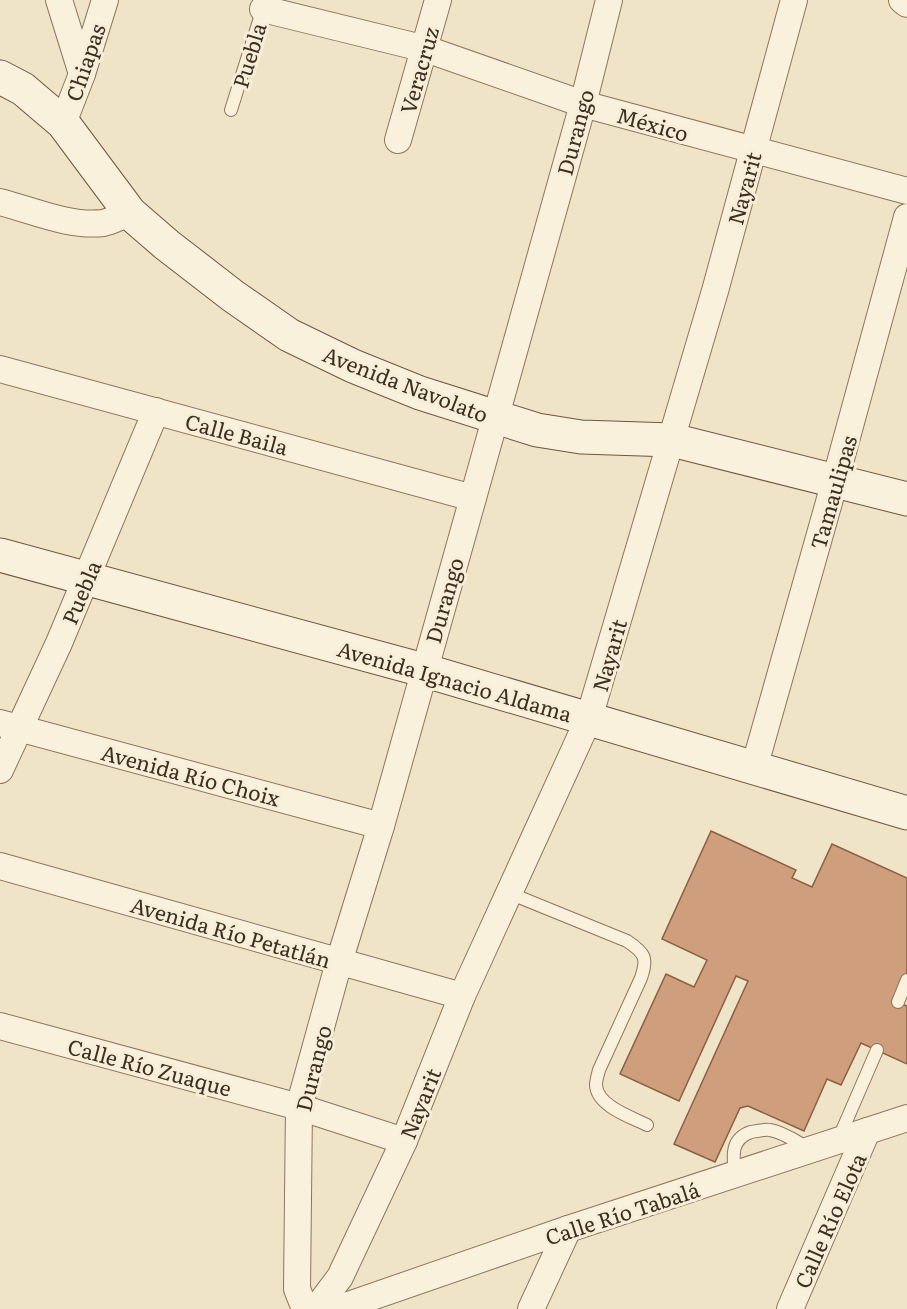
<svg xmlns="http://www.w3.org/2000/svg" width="907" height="1309" font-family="Literata,serif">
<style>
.building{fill:#cf9f7d;stroke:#8d5f41;stroke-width:1.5}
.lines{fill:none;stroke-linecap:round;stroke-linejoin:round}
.lane-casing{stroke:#8d765c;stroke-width:14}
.street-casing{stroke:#8d765c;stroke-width:28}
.secondary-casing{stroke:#6f573f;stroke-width:35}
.lane{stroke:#faf1dc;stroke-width:12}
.street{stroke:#faf1dc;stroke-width:26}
.secondary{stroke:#faf1dc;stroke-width:33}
.labels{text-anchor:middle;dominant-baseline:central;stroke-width:6;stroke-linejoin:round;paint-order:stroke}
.street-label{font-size:21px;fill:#3d2e20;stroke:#f7eed8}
</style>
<rect width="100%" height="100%" fill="#f0e4c8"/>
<polygon class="building" points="711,831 796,870 792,878 812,887 832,844 907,878 907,972 894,1001 907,1006 907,1064 861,1043 841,1085 827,1079 804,1131 748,1106 740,1108 715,1162 674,1144 748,981 736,976 679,1101 620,1074 666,974 694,987 707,960 662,939"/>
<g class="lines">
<g class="lane-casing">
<g id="lane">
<polyline points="231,110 264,5"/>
<path d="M509 893 627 941C645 953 648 958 641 978L599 1070C598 1074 596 1080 596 1085 597 1106 631 1117 647 1125"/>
<polyline points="898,1002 907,980"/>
<polyline points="838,1140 877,1050"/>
<path d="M735 1175C733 1157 730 1139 751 1132 756 1131 765 1129 770 1130 783 1132 797 1142 808 1148"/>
</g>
</g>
<g class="street-casing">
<g id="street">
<polyline points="59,0 82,74"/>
<polyline points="902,0 907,4"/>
<polyline points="263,9 426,49 583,104 907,191"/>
<polyline points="63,123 82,74 105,0"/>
<polyline points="398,140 438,0"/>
<path d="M0 202C32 210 69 227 103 223 112 221 121 216 130 213"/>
<polyline points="0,369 473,498"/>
<polyline points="0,723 381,826"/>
<polyline points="754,768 835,481 907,217"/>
<polyline points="0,770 59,643 156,411"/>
<polyline points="0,866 462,996"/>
<polyline points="0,1026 299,1107 404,1141"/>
<polyline points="305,1309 297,1289 299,1107 339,962 381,826 473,498 583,104 609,0"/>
<polyline points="316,1309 340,1277 404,1141 462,996 589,718 715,291 794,0"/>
<polyline points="337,1309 568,1229 907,1118"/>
<polyline points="531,1309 568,1229"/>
<polyline points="790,1309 867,1131"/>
</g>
</g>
<g class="secondary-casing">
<g id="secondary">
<polyline points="0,77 23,89 63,123 130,213 167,245 233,296 289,335 353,366 420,393 537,430 581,437 672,440 907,499"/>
<polyline points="0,555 423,670 907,813"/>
</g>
</g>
<use href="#lane" class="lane"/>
<use href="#street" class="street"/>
<use href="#secondary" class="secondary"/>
</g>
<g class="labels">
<g class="street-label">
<text transform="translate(248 55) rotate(-73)">Puebla</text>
<text transform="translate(84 62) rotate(-71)">Chiapas</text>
<text transform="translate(418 70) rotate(-74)">Veracruz</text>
<text transform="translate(653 123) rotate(16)">México</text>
<text transform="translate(574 132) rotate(-75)">Durango</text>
<text transform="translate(743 188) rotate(-75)">Nayarit</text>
<text transform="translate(406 383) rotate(21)">Avenida Navolato</text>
<text transform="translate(237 433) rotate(15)">Calle Baila</text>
<text transform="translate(832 492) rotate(-74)">Tamaulipas</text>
<text transform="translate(80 592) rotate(-67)">Puebla</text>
<text transform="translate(443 600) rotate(-74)">Durango</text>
<text transform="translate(608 655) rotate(-74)">Nayarit</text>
<text transform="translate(455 680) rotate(16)">Avenida Ignacio Aldama</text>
<text transform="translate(191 774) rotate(15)">Avenida Río Choix</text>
<text transform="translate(231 931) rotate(16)">Avenida Río Petatlán</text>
<text transform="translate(150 1066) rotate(15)">Calle Río Zuaque</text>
<text transform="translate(312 1068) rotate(-76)">Durango</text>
<text transform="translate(419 1103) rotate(-68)">Nayarit</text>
<text transform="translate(622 1212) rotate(-18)">Calle Río Tabalá</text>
<text transform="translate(829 1220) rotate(-66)">Calle Río Elota</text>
</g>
</g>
</svg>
